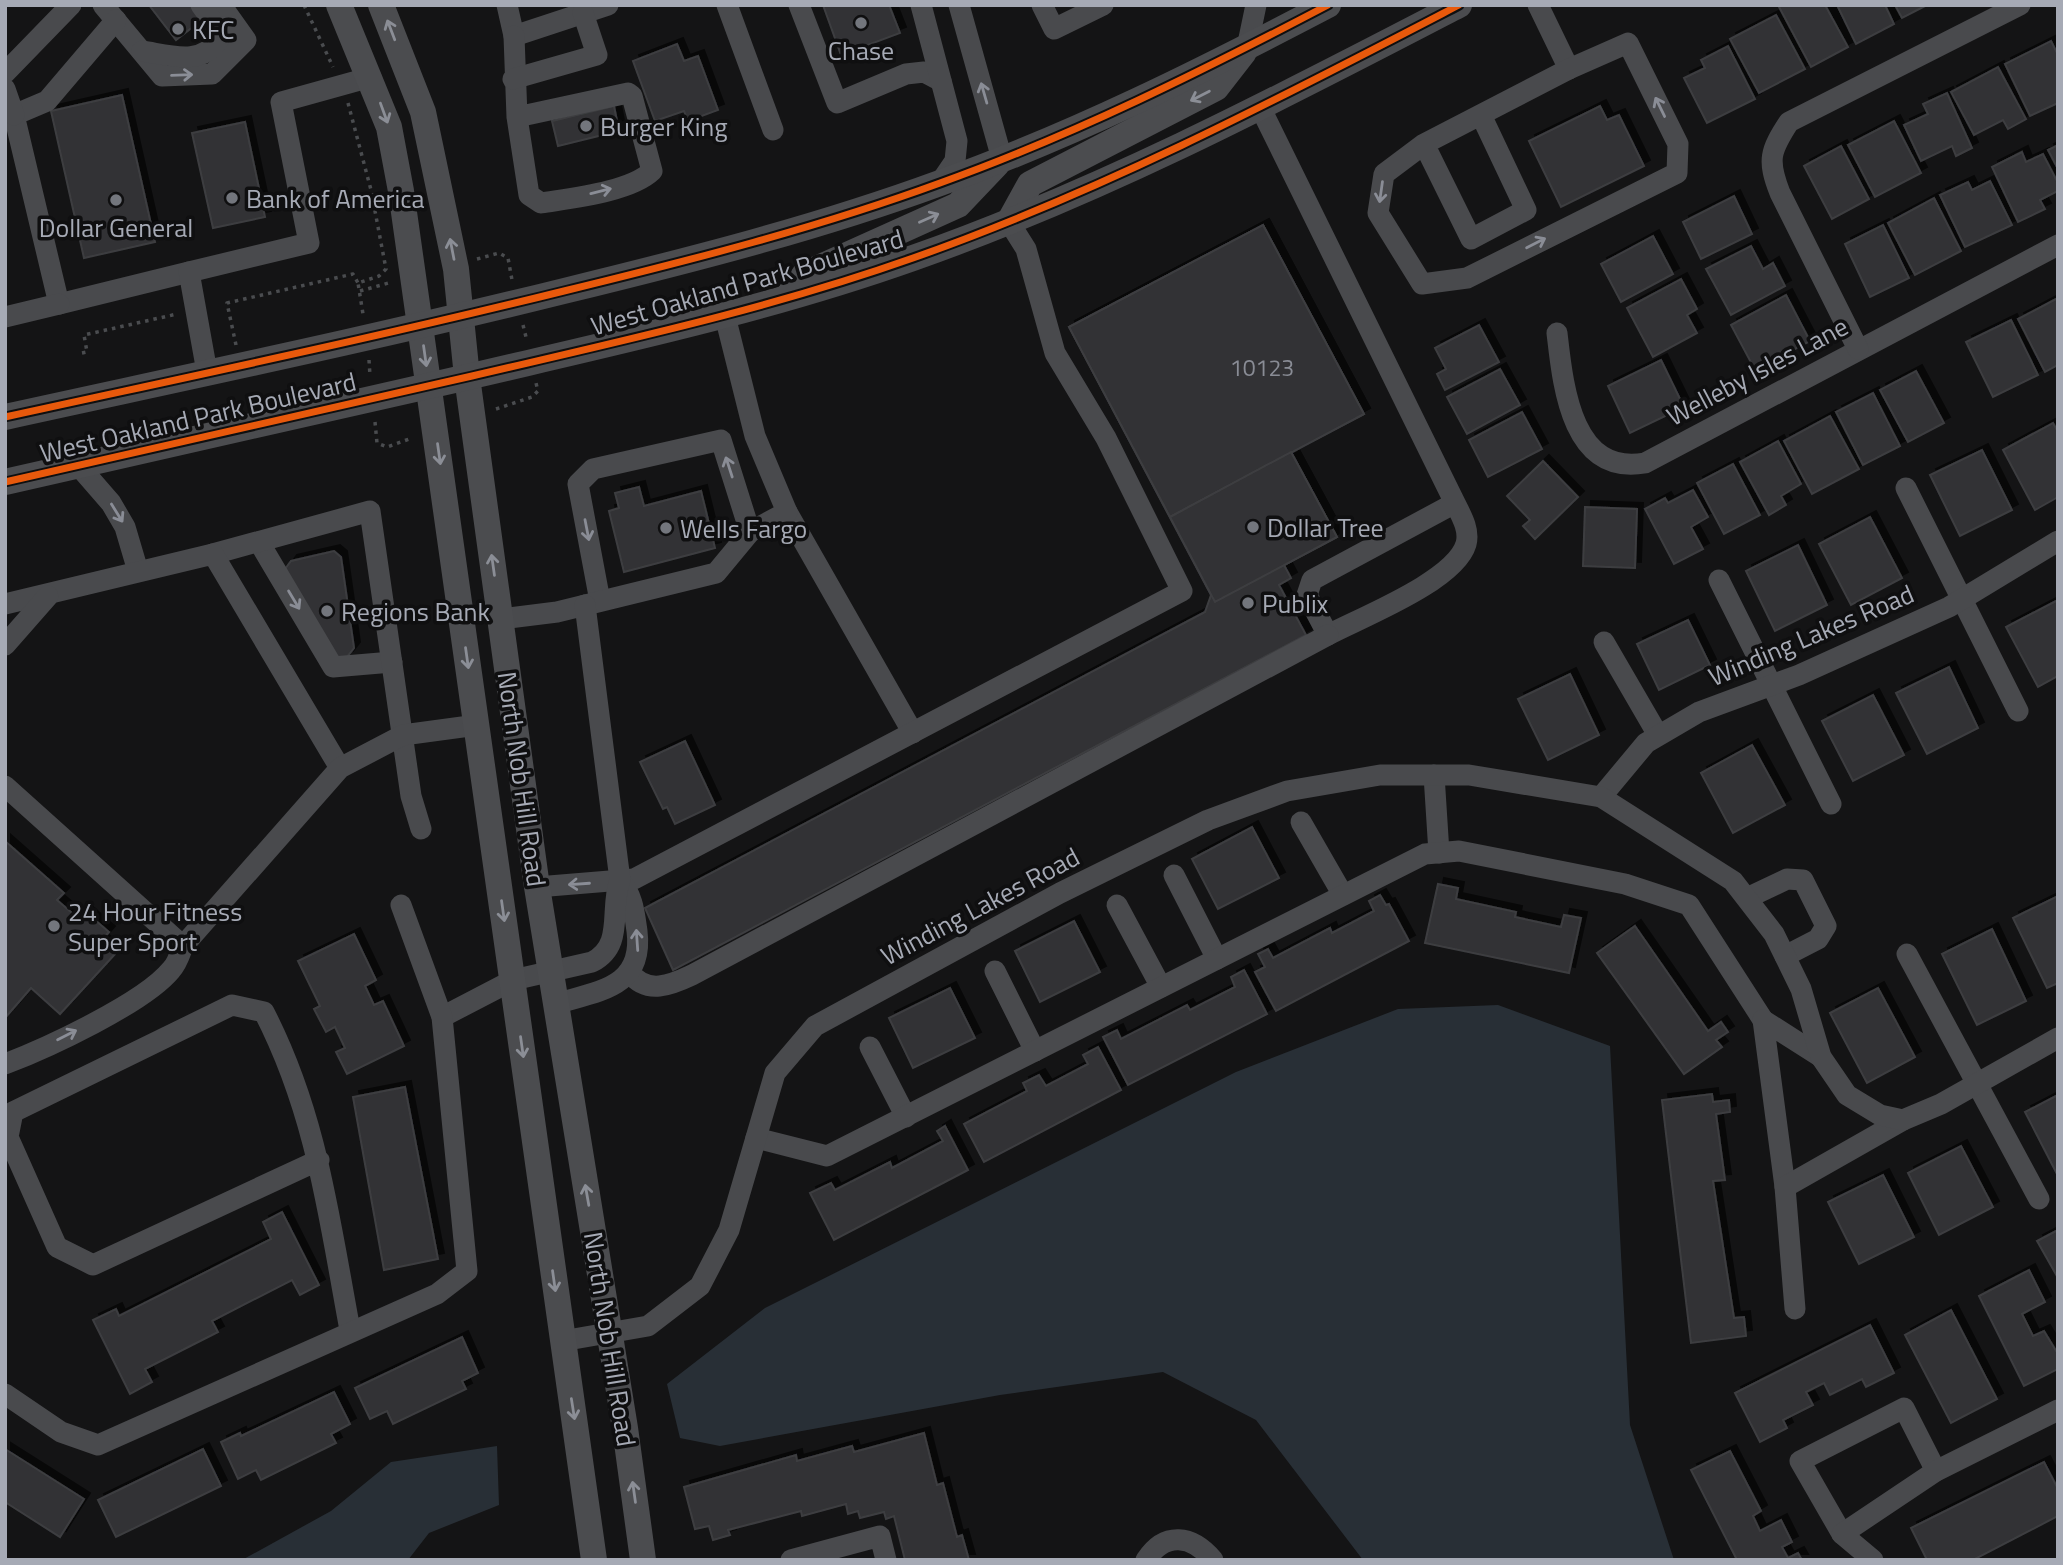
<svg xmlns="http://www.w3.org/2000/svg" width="2063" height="1565" font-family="'Titillium Web',sans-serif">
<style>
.water{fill:#282f36}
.building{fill:#323234;stroke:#3d3e41;stroke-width:2;filter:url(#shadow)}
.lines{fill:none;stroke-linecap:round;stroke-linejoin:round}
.path{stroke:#4a4c4f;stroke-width:3.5;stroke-dasharray:3.5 5;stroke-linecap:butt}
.minor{stroke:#494a4d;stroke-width:21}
.major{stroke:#4b4c4f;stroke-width:26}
.cycleway-casing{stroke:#0f0f10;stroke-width:11}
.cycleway{stroke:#e8590c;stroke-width:7}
.oneway{stroke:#8b8e96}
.oneway2{stroke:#8a8d96}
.poi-dot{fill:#73767d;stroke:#0f0f10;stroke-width:2.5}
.labels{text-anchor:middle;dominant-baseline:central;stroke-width:7;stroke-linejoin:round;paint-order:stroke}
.number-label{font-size:23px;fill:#898c95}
.poi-label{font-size:26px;fill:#a6aab5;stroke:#0f0f10;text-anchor:start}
.street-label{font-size:26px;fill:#a6aab5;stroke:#0f0f10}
</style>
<defs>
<filter id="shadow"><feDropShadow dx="6" dy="-6" stdDeviation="0" flood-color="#0009"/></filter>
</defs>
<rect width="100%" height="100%" fill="#141415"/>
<g class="water">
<polygon points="1498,1005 1610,1046 1630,1425 1674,1560 1363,1560 1256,1420 1163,1372 1000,1395 720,1446 680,1438 667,1384 765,1308 1236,1072 1398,1009"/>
<polygon points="497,1446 499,1505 429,1533 408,1560 242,1560 331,1511 391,1462"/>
</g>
<g class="building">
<polygon points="149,5 193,5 203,19 176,40"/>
<polygon points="823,5 889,5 900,33 841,55"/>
<polygon points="1778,5 1825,5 1848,47 1811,67"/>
<polygon points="1837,5 1885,5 1894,24 1856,44"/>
<polygon points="1895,5 1927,5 1902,18"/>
<polygon points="1776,15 1805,69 1759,93 1730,39"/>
<polygon points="2051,41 2058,55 2058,103 2030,116 2005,64"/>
<polygon points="677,44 684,61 698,56 718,110 688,121 684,111 655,121 633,61"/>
<polygon points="1728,46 1755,99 1707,123 1684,78 1705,68 1701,60"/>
<polygon points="1998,67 2026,119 2008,129 2003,120 1974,135 1951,92"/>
<polygon points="1947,93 1972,148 1956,156 1952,146 1921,161 1904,125 1928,114 1923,104"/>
<polygon points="122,95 155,242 84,258 51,111"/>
<polygon points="614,106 619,131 558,146 552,121"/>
<polygon points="1600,106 1607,120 1619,115 1644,166 1561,207 1529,141"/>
<polygon points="1894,121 1921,173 1875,197 1848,145"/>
<polygon points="245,122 265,217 213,228 192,133"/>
<polygon points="2058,145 2058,169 2048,150"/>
<polygon points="1841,146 1869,199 1832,219 1804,166"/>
<polygon points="2022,152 2026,162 2043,154 2058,183 2058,191 2040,200 2045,209 2018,222 1992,167"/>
<polygon points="1990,181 2012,225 1965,247 1940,195 1968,182 1972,190"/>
<polygon points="1734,196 1752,234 1701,259 1683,222"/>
<polygon points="1934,198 1961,251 1915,275 1888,223"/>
<polygon points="1263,225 1364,414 1291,452 1337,537 1284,565 1291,578 1279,585 1306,635 673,970 645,908 1205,612 1211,595 1069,327"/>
<polygon points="1263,225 1364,414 1170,517 1069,327"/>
<polygon points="1883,225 1909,278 1870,297 1845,244"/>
<polygon points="1653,236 1673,274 1621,302 1601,264"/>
<polygon points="1751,246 1763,269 1773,263 1785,286 1731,315 1706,269"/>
<polygon points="1681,279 1697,309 1687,315 1697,333 1653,357 1627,308"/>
<polygon points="1786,295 1810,341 1755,370 1731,325"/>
<polygon points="2058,298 2058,365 2045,372 2018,319"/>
<polygon points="2011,320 2038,375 1993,397 1966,342"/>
<polygon points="1479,325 1499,362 1445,390 1437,374 1446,369 1435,348"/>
<polygon points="1661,360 1684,407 1630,433 1608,386"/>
<polygon points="1500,369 1520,405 1467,434 1447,397"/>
<polygon points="1916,371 1944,423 1908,442 1880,390"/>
<polygon points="1873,393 1900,446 1863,465 1836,412"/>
<polygon points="1522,412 1542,449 1488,477 1469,440"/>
<polygon points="1830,416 1859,469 1812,494 1784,441"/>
<polygon points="2053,423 2058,432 2058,497 2035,510 2003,450"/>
<polygon points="1778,441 1801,484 1781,496 1786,505 1769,515 1740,462"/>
<polygon points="1982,450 2012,510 1960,536 1930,475"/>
<polygon points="1291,452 1337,537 1215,602 1170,517"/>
<polygon points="1543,461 1578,497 1535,539 1523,526 1530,520 1507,496"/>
<polygon points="1733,464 1760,515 1724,534 1697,483"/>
<polygon points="639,487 644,506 701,491 715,548 624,572 609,511 619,508 615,493"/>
<polygon points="1693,490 1708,517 1691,527 1703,549 1674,564 1645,509 1665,498 1668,503"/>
<polygon points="1585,507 1637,509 1635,568 1583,566"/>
<polygon points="1870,517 1902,578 1851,605 1819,544"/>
<polygon points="1798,545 1827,605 1775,631 1746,571"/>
<polygon points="334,551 341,557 354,648 347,657 333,657 285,569 291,561"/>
<polygon points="2058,600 2058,676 2038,687 2006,627"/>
<polygon points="1688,620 1710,665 1659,690 1637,644"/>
<polygon points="1949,667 1978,728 1927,754 1896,693"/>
<polygon points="1570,674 1599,735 1548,760 1518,699"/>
<polygon points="1873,695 1904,755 1853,781 1822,721"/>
<polygon points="685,741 715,805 675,824 667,807 663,809 640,762"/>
<polygon points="1752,745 1785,805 1733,833 1701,773"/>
<polygon points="1252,827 1279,878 1218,909 1192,859"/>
<polygon points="5,841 64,893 57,900 80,920 87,913 109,932 102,940 116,953 60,1014 31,988 5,1018"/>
<polygon points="1438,884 1458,888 1456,899 1516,912 1515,917 1561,927 1564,915 1581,918 1569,973 1425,943"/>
<polygon points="1380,895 1386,905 1389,904 1409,941 1276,1011 1255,972 1265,967 1258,954 1268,949 1273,958 1330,928 1332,933 1374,911 1369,901"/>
<polygon points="2058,896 2058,983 2047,988 2013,918"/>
<polygon points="1074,921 1100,972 1040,1002 1015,951"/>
<polygon points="1635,926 1708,1031 1721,1022 1728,1032 1716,1040 1722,1047 1684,1074 1597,953"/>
<polygon points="1992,929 2026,1001 1977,1025 1942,954"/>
<polygon points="354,934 376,980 365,986 374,1005 383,1001 404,1046 347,1074 336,1052 345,1048 335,1027 326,1032 314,1009 320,1006 298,961"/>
<polygon points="1244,970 1267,1014 1128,1085 1103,1037 1117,1030 1121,1039 1187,1005 1190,1010 1235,987 1231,977"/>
<polygon points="950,988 975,1038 913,1068 889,1018"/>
<polygon points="1878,988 1915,1057 1867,1083 1830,1013"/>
<polygon points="1098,1047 1121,1090 984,1162 964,1124 1027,1091 1023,1083 1039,1075 1046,1086 1088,1064 1083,1055"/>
<polygon points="405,1087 438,1259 384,1270 353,1097"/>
<polygon points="1712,1094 1713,1102 1729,1100 1730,1112 1716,1114 1725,1180 1713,1181 1734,1318 1744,1317 1746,1336 1691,1343 1662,1100"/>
<polygon points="2058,1095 2058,1173 2057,1174 2025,1112"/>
<polygon points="945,1126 968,1170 834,1240 810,1193 831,1183 835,1190 890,1162 892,1168 943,1141 937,1131"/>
<polygon points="1961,1146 1993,1207 1939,1235 1908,1173"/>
<polygon points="1883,1175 1914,1237 1859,1264 1828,1202"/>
<polygon points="282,1212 319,1285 300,1295 292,1280 212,1321 218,1332 145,1369 152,1382 130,1394 93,1320 116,1309 119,1316 271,1239 263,1222"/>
<polygon points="2058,1230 2058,1278 2037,1241"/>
<polygon points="2029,1270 2045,1302 2022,1314 2033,1336 2044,1331 2058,1354 2058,1369 2024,1386 1979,1296"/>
<polygon points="1951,1310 1997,1399 1951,1423 1905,1335"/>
<polygon points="1870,1325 1894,1373 1866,1387 1862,1379 1830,1395 1824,1383 1806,1392 1813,1405 1783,1420 1787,1428 1760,1442 1735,1393"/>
<polygon points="462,1337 478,1373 462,1381 466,1389 393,1424 387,1411 370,1419 355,1388"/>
<polygon points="334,1392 350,1424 331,1434 336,1443 261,1480 256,1470 238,1479 221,1442 240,1433 241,1436"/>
<polygon points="924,1433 937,1485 943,1483 957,1537 962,1535 969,1560 905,1560 894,1516 886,1519 884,1512 860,1518 858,1511 848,1514 846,1504 802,1516 801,1511 728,1530 730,1535 713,1540 709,1526 695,1529 684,1487 796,1455 797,1461 852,1446 854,1452"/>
<polygon points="5,1449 84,1499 60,1537 5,1502"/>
<polygon points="203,1449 221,1486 116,1537 98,1500"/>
<polygon points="1730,1451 1761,1511 1753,1516 1760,1531 1781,1520 1792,1542 1782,1547 1788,1558 1798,1553 1802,1560 1737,1560 1691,1470"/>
<polygon points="2044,1462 2058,1489 2058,1516 1973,1560 1927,1560 1911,1528"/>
</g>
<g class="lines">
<g class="path">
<polyline points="304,5 333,67"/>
<polyline points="348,103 371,190 386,269 379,276 358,283 363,314"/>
<polyline points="477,259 499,253 508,258 512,280"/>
<polyline points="360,291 392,282"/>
<polyline points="523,325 527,341"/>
<polyline points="236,345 227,303 353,274 358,283"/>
<polyline points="82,353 87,352 84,335 177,314"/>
<polyline points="369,360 370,376"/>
<polyline points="496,409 532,397 538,391 536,383"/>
<polyline points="375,422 377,443 387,447 412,438"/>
</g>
<g class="minor">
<polyline points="103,5 162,76 212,74 246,40 221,5"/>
<polyline points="507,5 514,36 608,5"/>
<polyline points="727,5 773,130"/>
<polyline points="799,5 837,103 906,74 924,72 941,81"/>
<polyline points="921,5 957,141 955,161 940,183"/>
<polyline points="959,5 1002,159"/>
<polyline points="1042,5 1054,29 1103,5"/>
<polyline points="1538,5 1569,69"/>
<polyline points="116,20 47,101 14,115 59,304 189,272"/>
<path d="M514 36 517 117 529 195 541 203C571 198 630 192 652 171L632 96 628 93 517 117"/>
<polyline points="1247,48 1256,5"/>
<path d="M142 51C169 55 202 67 219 39L217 27 201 5"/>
<polyline points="5,73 71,5"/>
<polyline points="513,79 597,55 583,13"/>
<polyline points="5,89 14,115"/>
<path d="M1261 109 1455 503C1461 515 1470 530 1466 544 1455 581 1362 617 1328 635L1307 595 1312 580 1455 503"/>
<polyline points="1424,144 1384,174 1378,213 1422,284 1467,278 1677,173 1678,144 1628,43 1569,69 1424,144 1471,239 1526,210 1481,115"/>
<polyline points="5,317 59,304"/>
<path d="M1557 333C1563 385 1571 476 1645 463L2058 245"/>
<path d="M1858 349 1780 193C1767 160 1770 151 1789 122L2020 5"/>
<polyline points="207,372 189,272 309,243 281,102 371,77"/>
<polyline points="78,465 111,503 125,527 138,571"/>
<polyline points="1906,488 2018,711"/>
<polyline points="787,512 913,733"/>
<polyline points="259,542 333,667 392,662"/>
<polyline points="213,554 370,511 411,796 421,829"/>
<polyline points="1719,580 1831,804"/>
<polyline points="600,601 578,484 593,469 721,440 750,532"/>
<polyline points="5,604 213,554 340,768"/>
<polyline points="501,619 557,612 716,573 750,532 787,512 755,436 725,316"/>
<polyline points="1604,642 1658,735"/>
<polyline points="5,645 48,596"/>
<polyline points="1434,775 1439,853"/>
<polyline points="5,786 183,946 340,768 403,735 477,725"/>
<polyline points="1601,797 1646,743 1699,712 1799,675 1949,607 2058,541"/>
<polyline points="1301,822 1343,895"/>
<polyline points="1174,875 1217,959"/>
<polyline points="537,887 634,879 1182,591 1106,438 1055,353 1026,249 1009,222"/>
<polyline points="1747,898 1787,879 1803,880 1826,926 1818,939 1785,956"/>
<polyline points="1117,905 1161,987"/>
<polyline points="1907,954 2039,1199"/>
<polyline points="995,971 1035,1051"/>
<path d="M630 973C647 995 671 985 692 975L1328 635"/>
<path d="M555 1004C598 991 644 988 637 931 634 910 633 897 620 880"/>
<path d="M442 1017 513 980 592 962C625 945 609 910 620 880L585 605"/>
<polyline points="870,1047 906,1117"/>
<path d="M5 1064C47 1048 144 1003 171 970 177 964 180 954 183 946"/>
<polyline points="756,1138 827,1156 1425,854 1459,851 1625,884 1689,905 1763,1020"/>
<path d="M319 1160 93 1265 57 1247 8 1137 13 1112 232 1005 264 1012C317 1115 329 1218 350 1330"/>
<polyline points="1785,1187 1763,1020 1821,1057"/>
<polyline points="1795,1309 1785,1187 1903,1120"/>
<polyline points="562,1341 648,1326 700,1286 729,1230 775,1073 815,1026 1060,893 1208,820 1287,791 1380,775 1469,775 1601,797 1733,881 1774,934 1801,989 1821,1057 1847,1095 1880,1115 1903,1120 1941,1104 2058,1038"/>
<polyline points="5,1394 61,1432 98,1445 437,1294 467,1271 442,1017 401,905"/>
<polyline points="1842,1534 1800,1461 1904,1408 1936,1471"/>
<polyline points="791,1560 880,1536 886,1560"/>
<path d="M1146 1560C1165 1531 1192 1535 1213 1560"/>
<polyline points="1873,1560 1842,1534 1936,1471 2058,1410"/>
</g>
<g class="major">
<polyline points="339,5 389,127 401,191 594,1560"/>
<polyline points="381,5 423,112 456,269 467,377 537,887 625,1428 643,1560"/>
<polyline points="1009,222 1030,184 1216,88 1244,52"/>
<polyline points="788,296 805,274 958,205 997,164"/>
<path d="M5 417C192 376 379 337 564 291 691 260 817 228 940 183 1074 135 1202 71 1328 5"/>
<path d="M5 482C161 447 317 412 472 376 621 341 769 309 913 258 1103 191 1280 98 1459 5"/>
</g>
<g class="cycleway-casing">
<g id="cycleway">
<path d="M5 417C192 376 379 337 564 291 691 260 817 228 940 183 1074 135 1202 71 1328 5"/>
<path d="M5 482C161 447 317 412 472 376 621 341 769 309 913 258 1103 191 1280 98 1459 5"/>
</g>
</g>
<use href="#cycleway" class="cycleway"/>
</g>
<defs><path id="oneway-shaft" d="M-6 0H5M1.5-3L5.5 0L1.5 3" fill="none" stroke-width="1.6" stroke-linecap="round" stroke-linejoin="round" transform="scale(1.75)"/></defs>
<g class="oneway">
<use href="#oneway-shaft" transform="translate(391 30) rotate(-111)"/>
<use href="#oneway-shaft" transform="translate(1200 96) rotate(153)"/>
<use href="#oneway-shaft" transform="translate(384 113) rotate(70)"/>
<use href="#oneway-shaft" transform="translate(929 218) rotate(-24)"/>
<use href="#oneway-shaft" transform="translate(452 249) rotate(-101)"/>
<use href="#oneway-shaft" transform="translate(425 356) rotate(82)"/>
<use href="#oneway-shaft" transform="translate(439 454) rotate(82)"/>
<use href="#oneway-shaft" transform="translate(493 565) rotate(-98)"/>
<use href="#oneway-shaft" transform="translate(467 658) rotate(82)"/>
<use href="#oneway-shaft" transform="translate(503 911) rotate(82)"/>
<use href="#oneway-shaft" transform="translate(522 1047) rotate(82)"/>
<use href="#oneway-shaft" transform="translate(587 1195) rotate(-100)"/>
<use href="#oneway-shaft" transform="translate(554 1281) rotate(82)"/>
<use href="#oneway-shaft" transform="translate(573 1409) rotate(81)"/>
<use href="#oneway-shaft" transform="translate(634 1492) rotate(-98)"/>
</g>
<g class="oneway2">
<use href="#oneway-shaft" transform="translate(182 75) rotate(-2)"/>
<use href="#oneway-shaft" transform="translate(984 93) rotate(-106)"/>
<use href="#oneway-shaft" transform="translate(1660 107) rotate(-116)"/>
<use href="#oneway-shaft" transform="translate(601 191) rotate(-14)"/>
<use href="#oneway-shaft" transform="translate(1381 192) rotate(98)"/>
<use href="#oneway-shaft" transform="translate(1536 243) rotate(-27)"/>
<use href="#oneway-shaft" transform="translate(729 467) rotate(-108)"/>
<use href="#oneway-shaft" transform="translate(117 513) rotate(58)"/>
<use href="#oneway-shaft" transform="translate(587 530) rotate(79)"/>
<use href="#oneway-shaft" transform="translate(294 600) rotate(59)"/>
<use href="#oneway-shaft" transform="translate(579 884) rotate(176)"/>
<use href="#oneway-shaft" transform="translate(637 940) rotate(-94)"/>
<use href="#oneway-shaft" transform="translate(67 1035) rotate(-27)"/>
</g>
<g class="poi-dot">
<circle cx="861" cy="23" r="7"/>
<circle cx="178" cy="29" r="7"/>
<circle cx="586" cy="126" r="7"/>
<circle cx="232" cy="198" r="7"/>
<circle cx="116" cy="200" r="7"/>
<circle cx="1253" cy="527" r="7"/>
<circle cx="666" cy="528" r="7"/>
<circle cx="1248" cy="603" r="7"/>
<circle cx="327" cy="611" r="7"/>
<circle cx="54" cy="926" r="7"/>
</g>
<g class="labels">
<g class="number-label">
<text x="1262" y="367">10123</text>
</g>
<g class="poi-label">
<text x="192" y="29">KFC</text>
<text x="861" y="50" text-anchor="middle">Chase</text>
<text x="600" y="126">Burger King</text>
<text x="246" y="198">Bank of America</text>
<text x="116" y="227" text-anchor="middle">Dollar General</text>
<text x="1267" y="527">Dollar Tree</text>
<text x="680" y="528">Wells Fargo</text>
<text x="1262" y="603">Publix</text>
<text x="341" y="611">Regions Bank</text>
<text x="68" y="911">24 Hour Fitness<tspan x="68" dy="30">Super Sport</tspan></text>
</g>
<g class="street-label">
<text transform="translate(747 282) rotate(-16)">West Oakland Park Boulevard</text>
<text transform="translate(1757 371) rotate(-28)">Welleby Isles Lane</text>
<text transform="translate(198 417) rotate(-13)">West Oakland Park Boulevard</text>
<text transform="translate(1811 635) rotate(-23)">Winding Lakes Road</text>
<text transform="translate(522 779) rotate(82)">North Nob Hill Road</text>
<text transform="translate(980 906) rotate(-28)">Winding Lakes Road</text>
<text transform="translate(610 1339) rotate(81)">North Nob Hill Road</text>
</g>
</g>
<rect width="2063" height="1565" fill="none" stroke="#a6aab5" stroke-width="14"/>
</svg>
